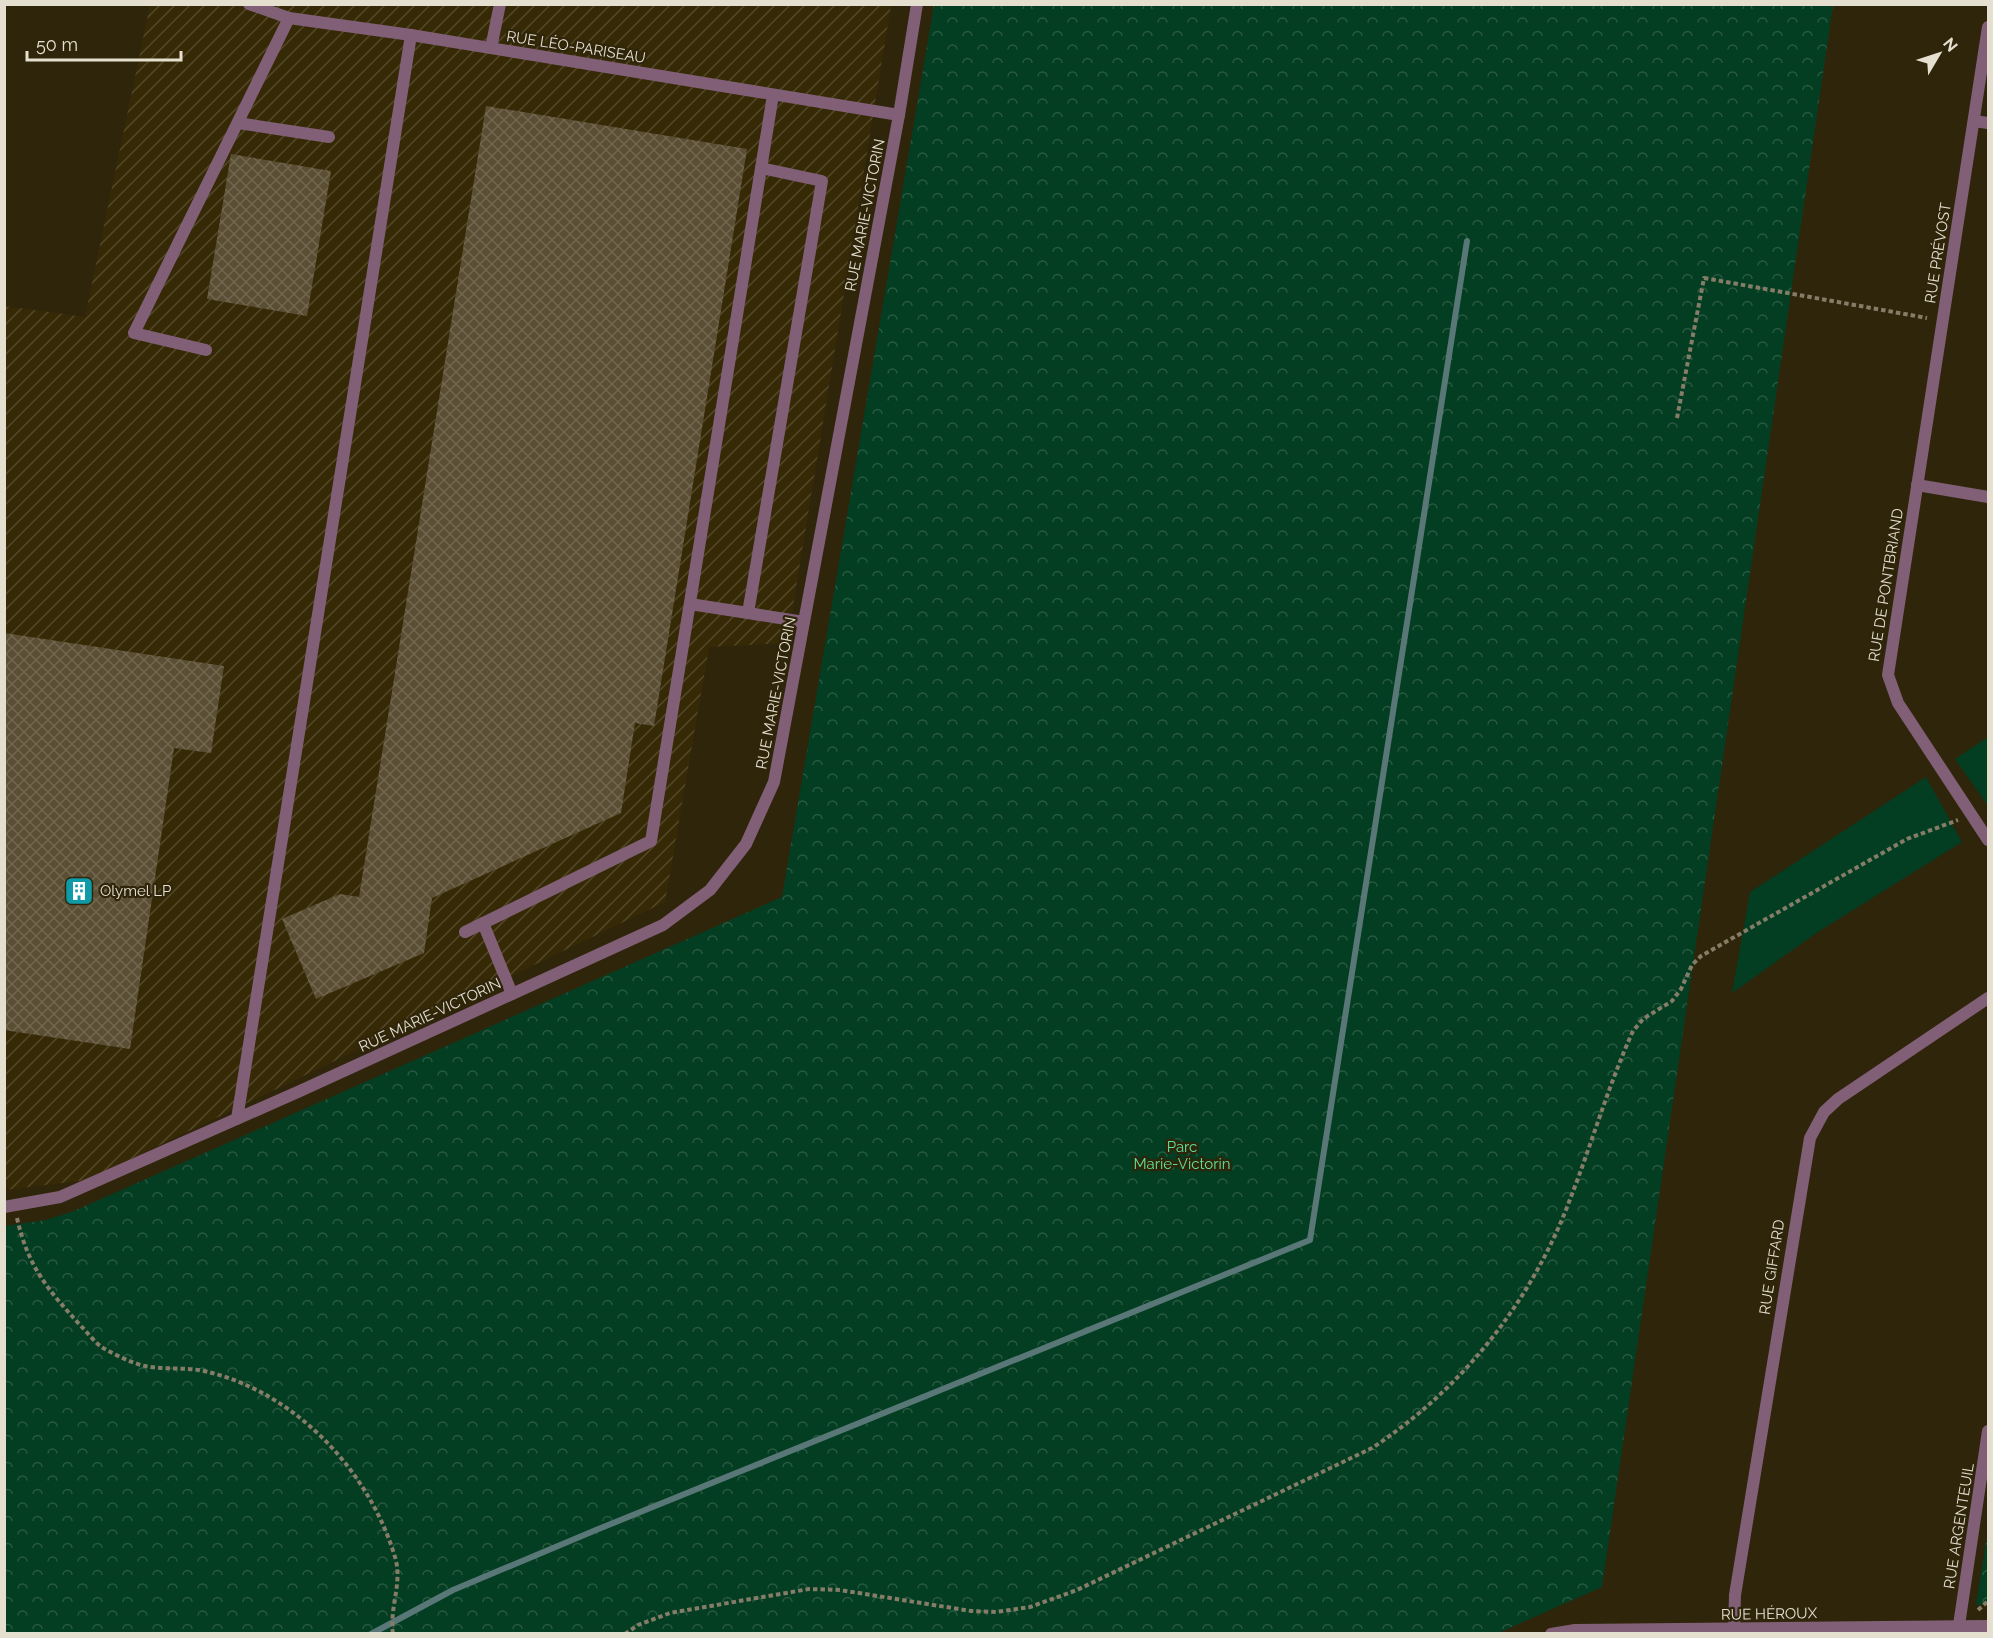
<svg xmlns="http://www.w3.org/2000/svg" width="1993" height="1638" font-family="Raleway,sans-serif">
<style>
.industrial{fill:url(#industrial-furrows)}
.grass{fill:#033d22}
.park{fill:url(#park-crowns)}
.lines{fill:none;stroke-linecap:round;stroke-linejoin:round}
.stream{stroke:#597776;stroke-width:6}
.building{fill:url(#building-cross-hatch)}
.path{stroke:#857d68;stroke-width:4;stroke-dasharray:4.5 3;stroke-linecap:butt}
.service{stroke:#815f77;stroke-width:12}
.minor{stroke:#815f77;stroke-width:12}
.labels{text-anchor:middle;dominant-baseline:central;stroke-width:4.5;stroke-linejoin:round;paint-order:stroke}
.street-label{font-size:15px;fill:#e5dfd0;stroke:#2f250a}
.poi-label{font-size:15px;fill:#e5dfd0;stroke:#2f250a;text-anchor:start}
.park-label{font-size:15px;fill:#5ee19a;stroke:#2f250a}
</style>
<defs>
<pattern id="industrial-furrows" width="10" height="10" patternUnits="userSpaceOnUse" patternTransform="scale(1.5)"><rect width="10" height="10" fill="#362a06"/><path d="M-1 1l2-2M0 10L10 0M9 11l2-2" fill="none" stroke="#534829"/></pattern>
<pattern id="park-crowns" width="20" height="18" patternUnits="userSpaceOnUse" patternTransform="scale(1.5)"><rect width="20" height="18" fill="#033d22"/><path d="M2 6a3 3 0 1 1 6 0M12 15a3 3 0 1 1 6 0" fill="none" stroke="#285941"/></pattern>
<pattern id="building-cross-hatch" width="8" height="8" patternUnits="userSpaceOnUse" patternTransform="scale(1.5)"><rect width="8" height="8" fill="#5a4f34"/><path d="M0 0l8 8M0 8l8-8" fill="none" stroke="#726850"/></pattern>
</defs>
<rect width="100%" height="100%" fill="#2f250a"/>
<polygon class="industrial" points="150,5 891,5 787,643 709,647 665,902 87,1180 5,1190 4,306 85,317"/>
<g class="grass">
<polygon points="1988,737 1988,806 1955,759"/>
<polygon points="1926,777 1962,842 1818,932 1732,993 1750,892"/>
</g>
<g class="park">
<polygon points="934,5 1833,5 1602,1587 1496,1634 5,1633 5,1226 46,1220 74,1211 782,897"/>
<polygon points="1988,1529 1988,1604 1976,1605"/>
</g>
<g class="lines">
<polyline class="stream" points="371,1634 453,1590 596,1530 1310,1240 1467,241"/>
</g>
<g class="building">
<polygon points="486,106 747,149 654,726 635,723 621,813 432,898 424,953 316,999 282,919 340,894 359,897"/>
<polygon points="231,154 331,171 307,316 207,299"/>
<polygon points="4,633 224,666 211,753 174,748 130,1049 4,1030"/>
</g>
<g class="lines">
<g class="path">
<polyline points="1677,418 1704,278 1927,318"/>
<path d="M17 1218C28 1267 48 1290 81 1326 88 1333 95 1343 103 1348 116 1355 131 1363 145 1366 165 1370 185 1367 204 1371 294 1391 369 1470 395 1557 403 1583 389 1608 393 1634"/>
<polyline points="1978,1610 1988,1601"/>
<path d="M625 1634 638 1625 670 1613 809 1589 840 1590 971 1611 996 1612 1030 1607 1077 1590 1372 1448C1462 1389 1531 1302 1569 1202 1591 1146 1608 1086 1633 1031L1643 1019 1672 1001 1681 989 1692 965 1701 956 1907 839 1958 820"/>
</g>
<g class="service">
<polyline points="491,48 500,4"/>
<polyline points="238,123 329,137"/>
<polyline points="761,168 822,181 748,613 804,622"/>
<polyline points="206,350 134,333 289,18"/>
<polyline points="690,604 748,613"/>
<polyline points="483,923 512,994"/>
<polyline points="465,932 651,841 773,95"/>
<polyline points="237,1119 411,35"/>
</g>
<g class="minor">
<polyline points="249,4 289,18 411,35 899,115"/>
<polyline points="1988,27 1888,675 1898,703 1988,840"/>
<polyline points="1974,121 1988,123"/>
<polyline points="1917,485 1988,497"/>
<polyline points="4,1207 60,1197 300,1091 663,925 710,890 746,844 774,782 899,115 917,4"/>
<polyline points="1959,1625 1988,1431"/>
<polyline points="1734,1629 1735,1595 1810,1138 1824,1112 1838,1099 1988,998"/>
<polyline points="1551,1634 1575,1630 1988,1626"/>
</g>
</g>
<defs>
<g id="building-square" transform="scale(1.5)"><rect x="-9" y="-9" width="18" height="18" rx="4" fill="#0f9aa8" stroke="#2f250a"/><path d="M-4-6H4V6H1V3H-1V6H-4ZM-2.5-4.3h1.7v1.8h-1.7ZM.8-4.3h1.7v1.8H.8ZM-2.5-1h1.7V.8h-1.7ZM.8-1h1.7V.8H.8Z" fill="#fff"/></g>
</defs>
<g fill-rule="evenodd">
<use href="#building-square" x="79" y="891"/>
</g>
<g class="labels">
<g class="street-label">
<text transform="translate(576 47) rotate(9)">RUE LÉO-PARISEAU</text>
<text transform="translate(865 215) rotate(-79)">RUE MARIE-VICTORIN</text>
<text transform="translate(1938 253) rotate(-81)">RUE PRÉVOST</text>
<text transform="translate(1886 585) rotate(-81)">RUE DE PONTBRIAND</text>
<text transform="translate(776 693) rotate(-79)">RUE MARIE-VICTORIN</text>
<text transform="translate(430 1015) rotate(-25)">RUE MARIE-VICTORIN</text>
<text transform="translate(1772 1267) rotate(-81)">RUE GIFFARD</text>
<text transform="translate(1959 1526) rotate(-81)">RUE ARGENTEUIL</text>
<text transform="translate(1769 1614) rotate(-1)">RUE HÉROUX</text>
</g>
<g class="poi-label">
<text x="100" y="891">Olymel LP</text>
</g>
<g class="park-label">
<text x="1182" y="1147">Parc<tspan x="1182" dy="17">Marie-Victorin</tspan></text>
</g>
</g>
<rect width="1993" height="1638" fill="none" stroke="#e5dfd0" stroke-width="12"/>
<g transform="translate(1939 54) rotate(51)" stroke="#2f250a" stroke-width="4.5" paint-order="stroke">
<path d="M0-4.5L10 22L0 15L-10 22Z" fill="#e5dfd0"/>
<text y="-9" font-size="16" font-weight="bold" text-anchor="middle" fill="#e5dfd0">N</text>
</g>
<path d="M27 51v9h154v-9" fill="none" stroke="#e5dfd0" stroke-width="3"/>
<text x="36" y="51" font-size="18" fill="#e5dfd0" stroke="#2f250a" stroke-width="4.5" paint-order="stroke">50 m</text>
</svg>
